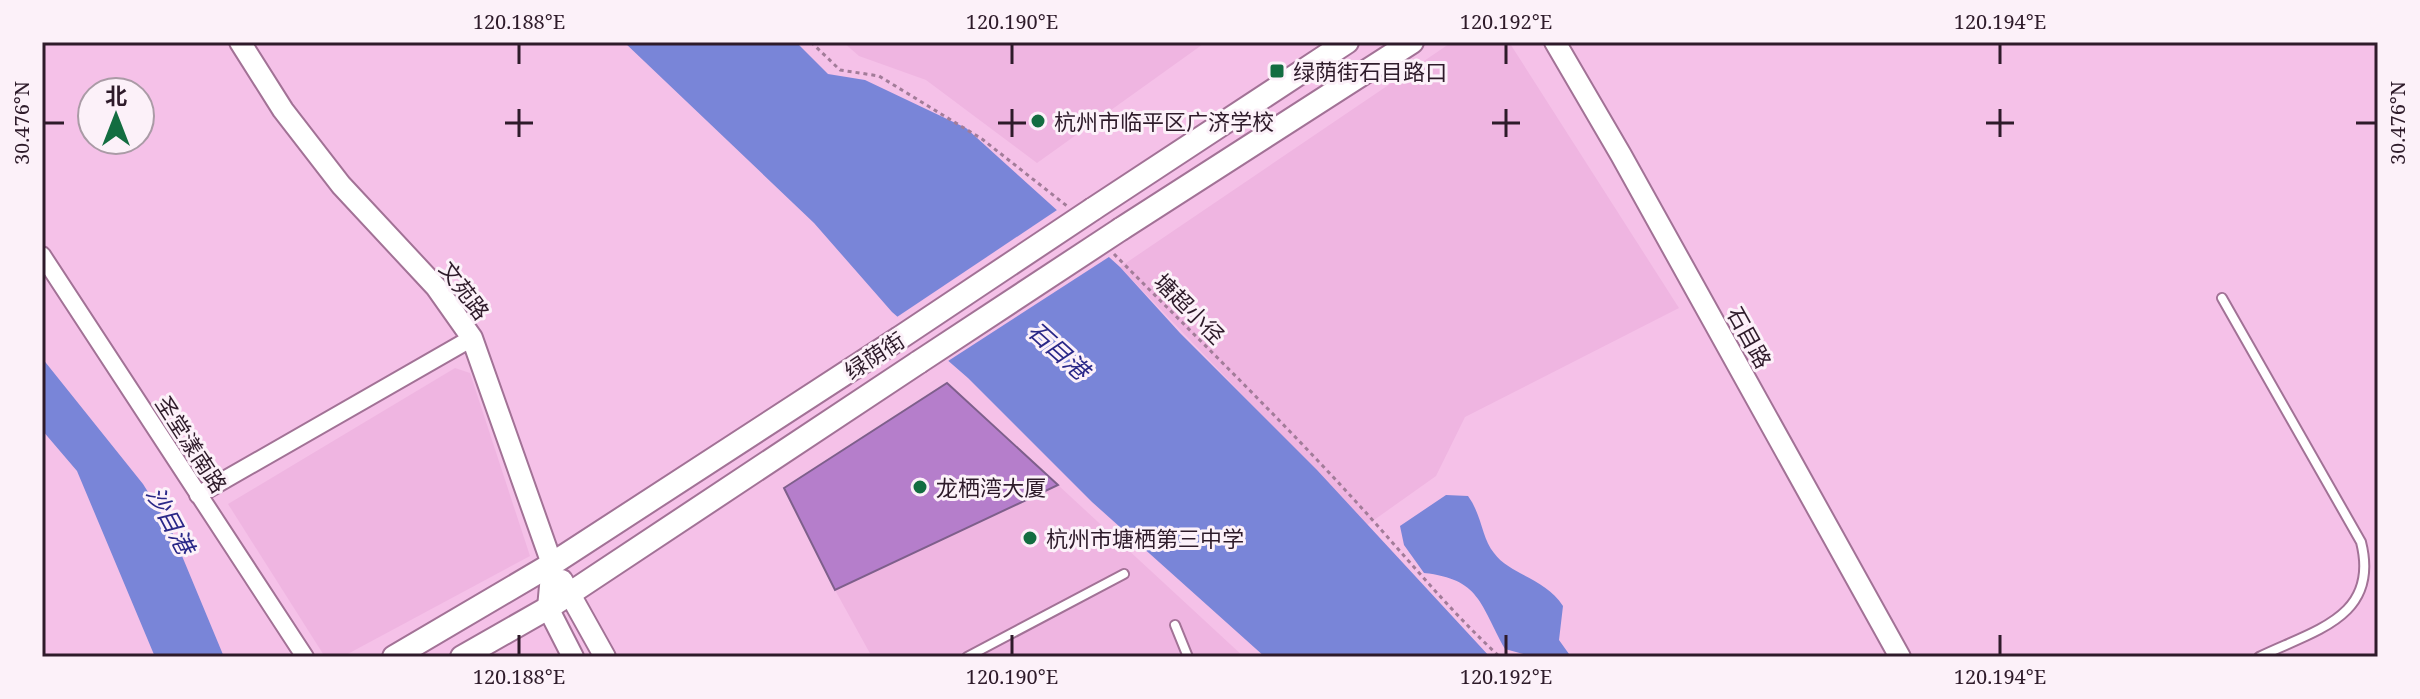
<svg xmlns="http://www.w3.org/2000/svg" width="2420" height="699" font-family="'Noto Serif','Noto Sans SC',serif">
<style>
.built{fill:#efb5e1}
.water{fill:#7985d8}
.pier{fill:#f5c1e8}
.building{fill:#b57ecb;stroke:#7e5f8b;stroke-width:2}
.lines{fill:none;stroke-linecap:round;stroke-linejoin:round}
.service-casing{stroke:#a27296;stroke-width:12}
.minor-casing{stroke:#a27296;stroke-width:20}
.tertiary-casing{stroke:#a27296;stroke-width:24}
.secondary-casing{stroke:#a27296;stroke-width:26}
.path{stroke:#a27c99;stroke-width:3;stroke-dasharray:4 4;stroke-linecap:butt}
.service{stroke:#fff;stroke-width:8}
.minor{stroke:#fff;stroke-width:16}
.tertiary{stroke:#fff;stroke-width:20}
.secondary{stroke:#fff;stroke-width:22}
.secondary-bridge-casing{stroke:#a27296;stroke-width:26;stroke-linecap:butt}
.secondary-bridge{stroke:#fff;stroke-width:22}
.ticks{fill:none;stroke:#2e1b2a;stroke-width:3}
.poi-dot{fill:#136d41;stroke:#fcf1f9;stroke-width:3}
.labels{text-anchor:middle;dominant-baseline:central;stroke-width:6;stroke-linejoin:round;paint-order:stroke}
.poi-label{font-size:22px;fill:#2e1b2a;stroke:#fcf1f9;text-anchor:start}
.street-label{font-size:22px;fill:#2e1b2a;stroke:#fcf1f9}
.water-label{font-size:24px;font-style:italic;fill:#2a2888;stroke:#fcf1f9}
.neatline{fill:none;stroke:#2e1b2a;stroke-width:3}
.ticks-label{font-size:20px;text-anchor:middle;fill:#2e1b2a}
</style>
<rect width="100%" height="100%" fill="#f5c1e8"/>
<g class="built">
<polygon points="843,42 1206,42 1037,163 926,80 859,56"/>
<polygon points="1452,42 1509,42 1679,308 1465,417 1436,476 1367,525 1120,267"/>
<polygon points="455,368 470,373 530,556 342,657 325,657 228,504"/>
<polygon points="1058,485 1244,657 872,657 835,590"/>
</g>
<g class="water">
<polygon points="624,42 796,42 828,74 865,80 966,128 1120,267 1180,333 1317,470 1490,657 1265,657 1092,502 968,378 892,312 814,223"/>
<polygon points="42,358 143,484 170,527 224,657 155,657 77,471 42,430"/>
<path d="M1446 495 1468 496C1482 515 1482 539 1494 553 1510 575 1545 578 1563 606L1559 640 1569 654 1580 657H1534L1505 649C1480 604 1480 579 1424 573L1404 545 1400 526Z"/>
</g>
<polygon class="pier" points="1060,208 1112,255 945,363 894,319"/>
<polygon class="building" points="947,383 1058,485 835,590 784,488"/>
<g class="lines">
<g class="service-casing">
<g id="service">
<path d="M2222 298 2361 542C2380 617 2315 630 2259 657"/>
<polyline points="1175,625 1188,657"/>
<polyline points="967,657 1124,574"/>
</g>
</g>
<g class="minor-casing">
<g id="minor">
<polyline points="42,255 305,657"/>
<polyline points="198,495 472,338"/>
</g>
</g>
<g class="tertiary-casing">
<g id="tertiary">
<polyline points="240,42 283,110 341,185 436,287 472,338 552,564 548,608 573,657"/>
<polyline points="1555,42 1621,155 1900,657"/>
<polyline points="562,580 605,657"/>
</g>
</g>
<g class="secondary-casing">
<g id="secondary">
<polyline points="1093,209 1347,42"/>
<polyline points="1121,229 1412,42"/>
<polyline points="394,657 552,564 898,339"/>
<polyline points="462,657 548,608 919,362"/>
</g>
</g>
<g class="path">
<polyline points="811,42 840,70 879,76 982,139 1067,206"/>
<path d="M1114 254C1199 340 1287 425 1368 515 1411 563 1452 613 1500 657"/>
</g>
<use href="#service" class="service"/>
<use href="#minor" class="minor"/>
<use href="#tertiary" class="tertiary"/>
<use href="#secondary" class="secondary"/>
<g class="secondary-bridge-casing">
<g id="secondary-bridge">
<polyline points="898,339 1093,209"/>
<polyline points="919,362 1121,229"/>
</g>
</g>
<use href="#secondary-bridge" class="secondary-bridge"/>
</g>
<path class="ticks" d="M519 44V64M1012 44V64M1506 44V64M2000 44V64M519 109V137M1012 109V137M1506 109V137M2000 109V137M44 123H64M505 123H533M998 123H1026M1492 123H1520M1986 123H2014M2356 123H2376M519 635V655M1012 635V655M1506 635V655M2000 635V655"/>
<g class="poi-dot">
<rect x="1269" y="63" width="16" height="16" rx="4"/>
<circle cx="1038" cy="121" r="8"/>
<circle cx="920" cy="487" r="8"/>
<circle cx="1030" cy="538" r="8"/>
</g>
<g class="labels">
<g class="poi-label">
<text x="1293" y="71">绿荫街石目路口</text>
<text x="1054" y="121">杭州市临平区广济学校</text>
<text x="936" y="487">龙栖湾大厦</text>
<text x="1046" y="538">杭州市塘栖第三中学</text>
</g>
<g class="street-label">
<text transform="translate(465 290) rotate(53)">文苑路</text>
<text transform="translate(1190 308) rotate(45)">塘超小径</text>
<text transform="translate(1750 337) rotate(61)">石目路</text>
<text transform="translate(874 355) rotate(-33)">绿荫街</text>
<text transform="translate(192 444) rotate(57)">圣堂漾南路</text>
</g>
<g class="water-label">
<text transform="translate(1059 350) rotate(42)">石目港</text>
<text transform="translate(171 520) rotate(62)">沙目港</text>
</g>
</g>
<rect width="2420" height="699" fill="none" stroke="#fcf1f9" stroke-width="88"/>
<g transform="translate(116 116)"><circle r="38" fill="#fcf1f9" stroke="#aa9ba6" stroke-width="2"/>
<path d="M0-6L14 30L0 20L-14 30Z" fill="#136d41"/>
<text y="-12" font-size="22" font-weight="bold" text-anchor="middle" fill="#2e1b2a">北</text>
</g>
<rect x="44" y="44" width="2332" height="611" class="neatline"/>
<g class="ticks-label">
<text x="519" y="29">120.188°E</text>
<text x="1012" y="29">120.190°E</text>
<text x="1506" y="29">120.192°E</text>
<text x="2000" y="29">120.194°E</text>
<text transform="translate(22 123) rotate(-90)" y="7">30.476°N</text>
<text transform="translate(2398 123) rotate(-90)" y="7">30.476°N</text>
<text x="519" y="684">120.188°E</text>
<text x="1012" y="684">120.190°E</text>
<text x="1506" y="684">120.192°E</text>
<text x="2000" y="684">120.194°E</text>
</g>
</svg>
